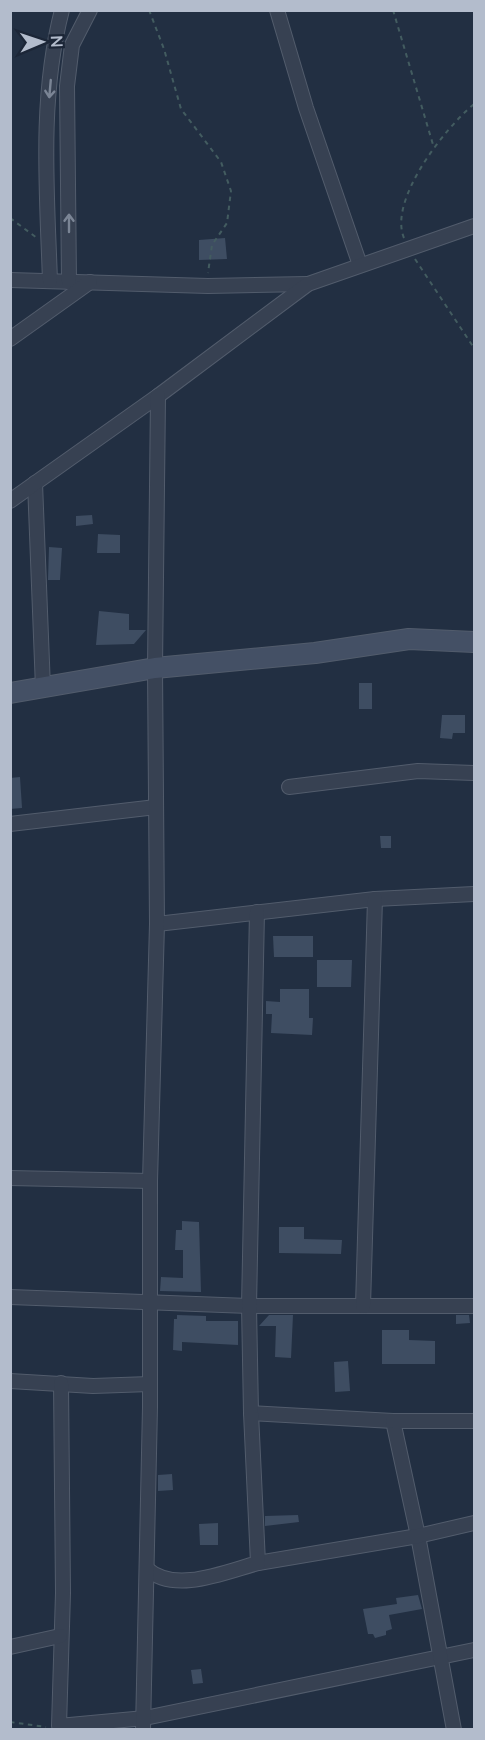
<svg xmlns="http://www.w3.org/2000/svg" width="485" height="1740" font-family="Lato,sans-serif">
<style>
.building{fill:#3e4d62}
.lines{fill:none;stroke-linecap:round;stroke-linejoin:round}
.street-casing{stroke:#525c6c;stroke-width:16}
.secondary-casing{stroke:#525c6c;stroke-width:22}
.path{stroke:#435c60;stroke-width:2;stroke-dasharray:4.5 4.5;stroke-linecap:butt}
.street{stroke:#374152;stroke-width:14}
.secondary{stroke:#445065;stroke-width:20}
.oneway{stroke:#7b8595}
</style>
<rect width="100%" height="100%" fill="#222f42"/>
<g class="building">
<polygon points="225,238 227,259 199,260 199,240"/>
<polygon points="92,515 93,524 76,526 76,516"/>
<polygon points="98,534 120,535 120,553 97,553"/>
<polygon points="49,547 62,548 60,580 48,580"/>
<polygon points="99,611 129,614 129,630 146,630 134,644 96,645"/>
<rect x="359" y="683" width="13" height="26"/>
<polygon points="442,715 465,715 465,733 453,733 452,739 440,738"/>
<polygon points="20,777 22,808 10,809 10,778"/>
<polygon points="380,836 391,836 391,848 381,848"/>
<polygon points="273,936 313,936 313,957 274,957"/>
<polygon points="317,960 352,960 351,987 317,987"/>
<polygon points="280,989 309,989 309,1018 313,1018 312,1035 271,1033 272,1014 266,1014 266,1001 280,1002"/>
<polygon points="182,1221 199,1222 201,1292 160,1291 161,1277 183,1278 183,1250 175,1250 176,1230 182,1230"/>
<polygon points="279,1227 304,1227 304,1239 342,1240 341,1254 279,1253"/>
<polygon points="177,1315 206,1316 206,1321 238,1321 238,1345 182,1342 182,1351 173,1350 174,1319 177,1319"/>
<polygon points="269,1315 293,1315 291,1358 275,1357 276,1326 259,1326"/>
<polygon points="456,1315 469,1315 470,1323 456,1324"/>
<polygon points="382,1330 409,1330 409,1340 435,1341 435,1364 382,1364"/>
<polygon points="348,1361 350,1391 335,1392 334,1362"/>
<polygon points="172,1474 173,1490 158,1491 158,1475"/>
<polygon points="298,1515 299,1522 265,1526 265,1516"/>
<polygon points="218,1523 218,1545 200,1545 199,1524"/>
<polygon points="418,1595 422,1609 389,1615 392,1629 386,1631 386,1635 375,1638 373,1634 368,1634 363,1609 397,1604 396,1598"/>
<polygon points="201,1669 203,1683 193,1684 191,1670"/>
</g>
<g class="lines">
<g class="street-casing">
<g id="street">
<polyline points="277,10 306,108 360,265"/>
<polyline points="10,280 208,286 308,284"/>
<path d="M50 281C47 192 39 98 62 10"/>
<polyline points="69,282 67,86 72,45 90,10"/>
<polyline points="10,339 90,282"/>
<polyline points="35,483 43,688"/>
<polyline points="10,501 158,396 308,284 474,226"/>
<polyline points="289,787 418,771 474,773"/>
<polyline points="10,824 156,807"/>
<polyline points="157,924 375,899 474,894"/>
<polyline points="10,1178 150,1181"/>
<polyline points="10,1297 249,1306 474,1306"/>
<polyline points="363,1306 375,899"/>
<polyline points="10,1381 93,1386 150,1384"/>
<polyline points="61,1383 63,1593 59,1726 145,1718 474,1650"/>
<polyline points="251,1413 393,1421 418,1536 454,1730"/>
<polyline points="393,1421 474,1421"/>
<polyline points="258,1563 418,1536 474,1523"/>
<path d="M147 1569C175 1594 225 1572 258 1563L251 1413 249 1306 257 912"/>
<polyline points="10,1647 60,1636"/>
<polyline points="143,1730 150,1407 150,1181 157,924 155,668 158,396"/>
</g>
</g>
<g class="secondary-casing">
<polyline id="secondary" points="10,693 155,668 315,653 409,639 474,642"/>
</g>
<g class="path">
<polyline points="149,10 164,49 181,109 221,162 231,191 227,223 212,245 208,273"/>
<polyline points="393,10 434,148"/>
<polyline points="10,218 37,238"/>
<path d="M404 238C388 200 445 128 474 104"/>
<polyline points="415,259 474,348"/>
<polyline points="10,1722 46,1727"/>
</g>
<use href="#street" class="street"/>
<use href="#secondary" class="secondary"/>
</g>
<defs><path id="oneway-shaft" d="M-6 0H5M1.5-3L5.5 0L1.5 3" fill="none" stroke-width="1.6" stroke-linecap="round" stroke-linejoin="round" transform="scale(1.5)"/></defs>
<g class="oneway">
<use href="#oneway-shaft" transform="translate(50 89) rotate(95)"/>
<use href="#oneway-shaft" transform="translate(69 223) rotate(-90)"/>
</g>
<rect width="485" height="1740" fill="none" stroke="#b3bccc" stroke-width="24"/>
<g transform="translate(42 42) rotate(88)" stroke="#1c2637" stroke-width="4.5" paint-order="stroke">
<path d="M0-4.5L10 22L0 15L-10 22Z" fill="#b3bccc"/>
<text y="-9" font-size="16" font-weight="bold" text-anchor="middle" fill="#b3bccc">N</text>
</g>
</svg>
